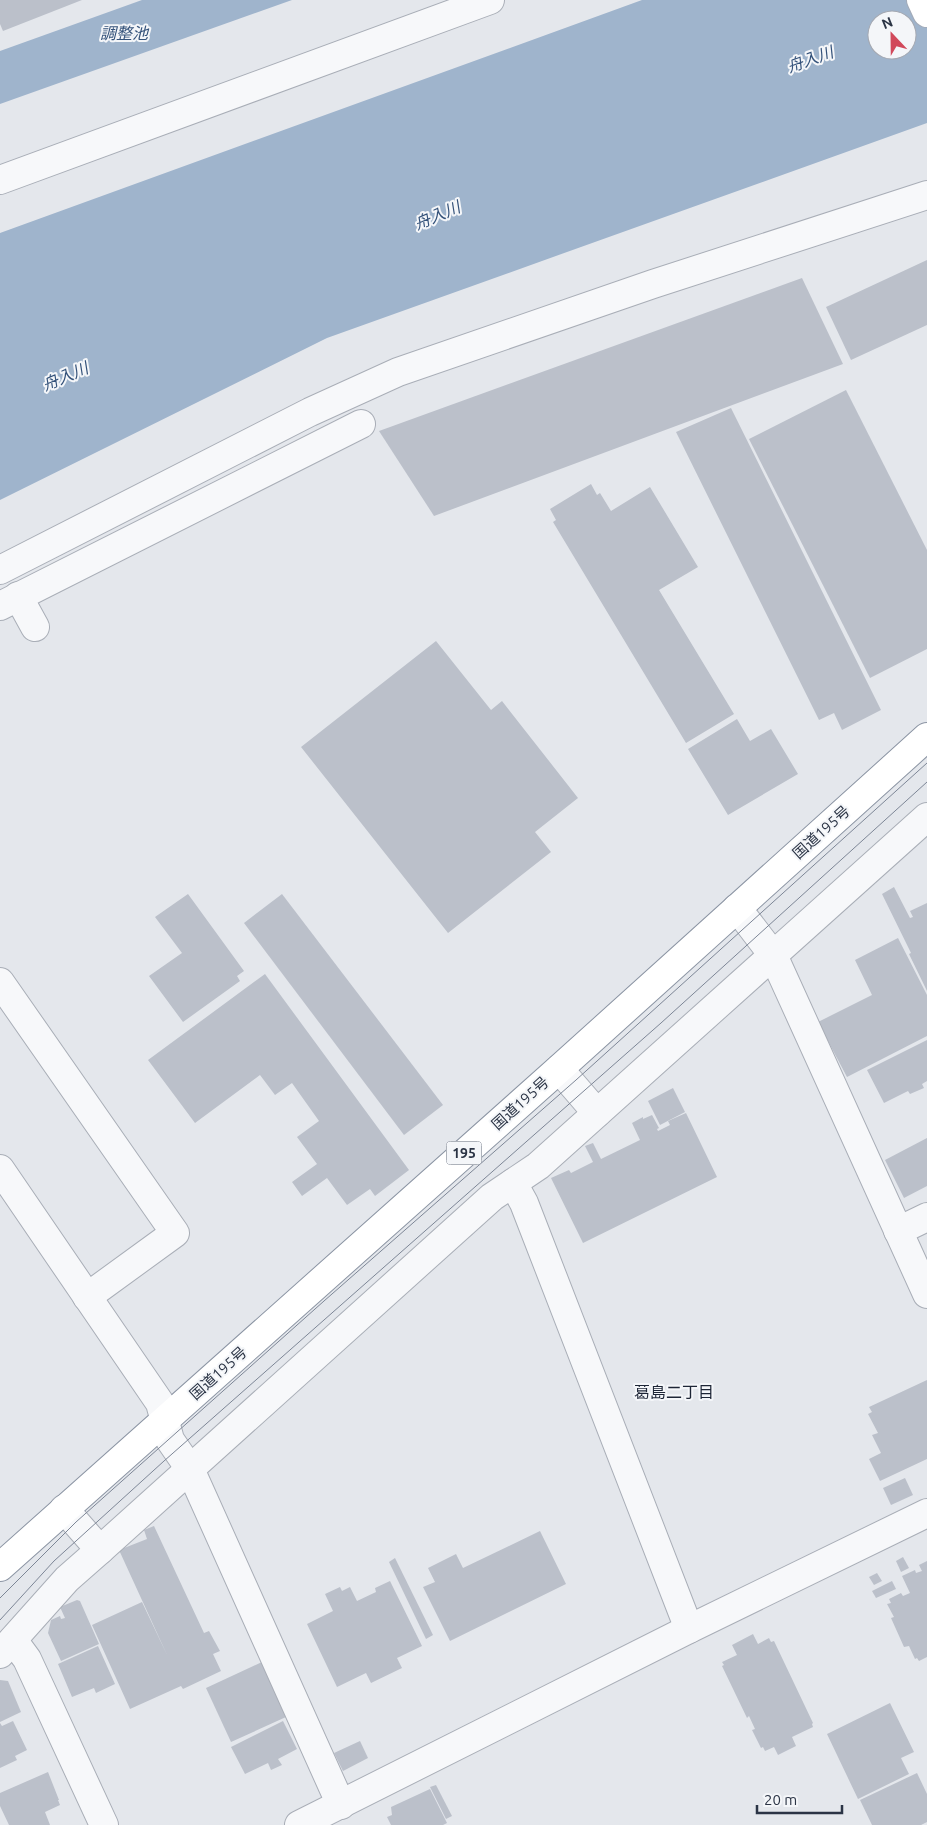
<svg xmlns="http://www.w3.org/2000/svg" width="927" height="1825" font-family="Ubuntu,'Noto Sans JP',sans-serif">
<style>
.water{fill:#9fb4cc;fill-rule:evenodd}
.building{fill:#bbc0ca}
.lines{fill:none;stroke-linecap:round;stroke-linejoin:round}
.minor-casing{stroke:#a9aeb7;stroke-width:30}
.major-casing{stroke:#a3abb8;stroke-width:30}
.highway-casing{stroke:#8b94a3;stroke-width:30}
.minor{stroke:#f7f8fa;stroke-width:28}
.major{stroke:#fff;stroke-width:28}
.highway{stroke:#fff;stroke-width:28}
.tram{stroke:#7d8696;stroke-width:1}
.labels{text-anchor:middle;dominant-baseline:central;stroke-width:4;stroke-linejoin:round;paint-order:stroke}
.shield{fill:#f4f6f9;stroke:#676e7b;stroke-width:1}
.shield-label{font-size:14px;font-weight:bold;fill:#2b3445}
.street-label{font-size:15px;fill:#2b3445;stroke:#f4f6f9}
.water-label{font-size:16px;font-style:italic;fill:#34527a;stroke:#f4f6f9}
.neighbourhood-label{font-size:16px;fill:#1d2536;stroke:#f4f6f9}
</style>
<rect width="100%" height="100%" fill="#e4e7ec"/>
<g class="water">
<polygon points="142,0 292,0 0,104 0,51"/>
<path d="M642 0H927V123L327 338 0 500V233ZM877 20H907V50H877Z"/>
</g>
<g class="building">
<polygon points="0,0 82,0 3,31 0,24"/>
<polygon points="927,260 927,325 851,360 826,307"/>
<polygon points="802,278 843,364 434,516 379,431"/>
<polygon points="846,390 927,550 927,649 870,678 749,439"/>
<polygon points="731,408 881,710 842,730 834,713 819,720 676,432"/>
<polygon points="591,484 597,495 600,493 611,511 650,487 698,567 659,590 734,714 686,743 553,522 556,520 550,509"/>
<polygon points="436,641 491,710 502,701 578,798 535,832 551,852 448,933 301,747"/>
<polygon points="737,719 750,741 771,729 798,774 728,815 688,749"/>
<polygon points="894,887 910,918 913,917 910,911 927,903 927,991 909,954 911,953 882,894"/>
<polygon points="188,894 244,971 237,976 240,981 183,1022 149,976 182,953 155,917"/>
<polygon points="282,894 443,1105 404,1135 244,923"/>
<polygon points="898,938 927,995 927,1036 847,1077 818,1022 872,995 855,960"/>
<polygon points="265,974 409,1170 375,1196 370,1189 347,1205 327,1178 302,1196 292,1182 317,1164 297,1137 319,1121 292,1083 275,1095 260,1075 195,1123 148,1060"/>
<polygon points="927,1040 927,1081 922,1084 924,1088 910,1094 908,1091 884,1103 867,1070"/>
<polygon points="673,1088 685,1112 660,1125 648,1101"/>
<polygon points="686,1113 717,1177 583,1243 551,1178 569,1170 571,1173 593,1162 585,1146 593,1143 601,1159 640,1140 632,1123 643,1117 643,1119 652,1115 659,1128 657,1129 658,1131 670,1125 668,1121"/>
<polygon points="927,1138 927,1186 904,1198 885,1160"/>
<polygon points="927,1380 927,1459 880,1481 869,1459 881,1453 872,1435 878,1433 868,1414 872,1412 869,1407"/>
<polygon points="905,1478 913,1495 891,1505 883,1488"/>
<polygon points="154,1526 204,1633 209,1631 220,1651 213,1654 221,1671 183,1689 181,1686 130,1709 92,1625 142,1602 168,1657 119,1550 147,1539 144,1530"/>
<polygon points="540,1531 566,1584 450,1641 423,1587 435,1582 428,1568 456,1554 463,1568"/>
<polygon points="903,1557 909,1568 901,1572 896,1561"/>
<polygon points="395,1558 433,1635 426,1639 389,1562"/>
<polygon points="927,1561 927,1657 919,1661 917,1658 915,1659 909,1646 904,1647 891,1618 894,1617 887,1604 891,1603 889,1599 901,1593 903,1596 910,1593 902,1576 915,1570 916,1573 922,1571 919,1565"/>
<polygon points="877,1573 882,1581 874,1585 869,1577"/>
<polygon points="390,1581 422,1646 397,1658 402,1668 371,1683 366,1673 337,1687 307,1624 333,1611 325,1594 340,1587 342,1591 350,1587 357,1601 376,1592 375,1588"/>
<polygon points="892,1581 896,1589 876,1598 872,1591"/>
<polygon points="77,1600 80,1601 99,1644 61,1661 48,1633 51,1620 60,1616 61,1619 65,1618 60,1607"/>
<polygon points="753,1634 758,1644 769,1638 771,1642 774,1641 813,1723 812,1724 813,1727 792,1737 796,1746 778,1755 774,1747 765,1751 763,1747 761,1748 752,1730 755,1729 749,1716 747,1718 722,1666 724,1665 722,1662 737,1655 732,1645"/>
<polygon points="98,1646 115,1684 96,1693 94,1688 72,1697 58,1664"/>
<polygon points="262,1662 286,1717 231,1742 206,1688"/>
<polygon points="0,1680 8,1681 21,1712 0,1722"/>
<polygon points="890,1703 914,1752 901,1758 909,1774 858,1799 827,1734"/>
<polygon points="13,1721 27,1750 15,1756 17,1760 0,1768 0,1723 2,1726"/>
<polygon points="283,1721 297,1749 278,1759 282,1765 271,1770 268,1763 245,1774 231,1747"/>
<polygon points="360,1741 368,1758 343,1771 334,1753"/>
<polygon points="48,1772 59,1800 58,1800 60,1805 45,1812 50,1825 9,1825 0,1806 0,1793"/>
<polygon points="917,1773 927,1794 927,1822 921,1825 872,1825 860,1800"/>
<polygon points="436,1785 452,1816 446,1819 430,1787"/>
<polygon points="430,1789 447,1823 443,1825 391,1825 387,1817 392,1815 391,1807"/>
</g>
<g class="lines">
<g class="minor-casing">
<g id="minor">
<polyline points="0,180 490,0"/>
<polyline points="0,570 310,412 398,372 653,284 927,195"/>
<polyline points="18,596 35,627"/>
<polyline points="0,606 361,424"/>
<polyline points="737,908 773,955 927,1294"/>
<polyline points="0,982 175,1233 87,1297"/>
<polyline points="559,1069 597,1113"/>
<polyline points="0,1169 160,1403 170,1440 190,1469 341,1805"/>
<polyline points="513,1183 524,1203 689,1629"/>
<polyline points="898,1231 927,1217"/>
<polyline points="64,1509 100,1550"/>
<polyline points="13,1640 27,1659 104,1825"/>
<polyline points="0,1654 67,1579 100,1550 492,1197 538,1166 927,817"/>
<polyline points="299,1825 689,1629 927,1513"/>
</g>
</g>
<g class="major-casing">
<polyline id="major" points="921,0 927,13"/>
</g>
<g class="highway-casing">
<polyline id="highway" points="0,1567 559,1069 927,737"/>
</g>
<use href="#minor" class="minor"/>
<use href="#major" class="major"/>
<use href="#highway" class="highway"/>
<g class="tram">
<polyline points="0,1598 76,1522 324,1301 576,1080 927,763"/>
<polyline points="0,1620 54,1561 164,1461 661,1023 927,782"/>
</g>
</g>
<g class="labels">
<rect class="shield" x="446.5" y="1141.5" width="35" height="23" rx="4"/>
<g class="shield-label">
<text x="464" y="1153">195</text>
</g>
<g class="street-label">
<text transform="translate(821 832) rotate(-42)">国道195号</text>
<text transform="translate(520 1103) rotate(-42)">国道195号</text>
<text transform="translate(218 1373) rotate(-42)">国道195号</text>
</g>
<g class="water-label">
<text x="124" y="33">調整池</text>
<text transform="translate(810 59) rotate(-20)">舟入川</text>
<text transform="translate(437 215) rotate(-23)">舟入川</text>
<text transform="translate(65 376) rotate(-23)">舟入川</text>
</g>
<g class="neighbourhood-label">
<text x="674" y="1392">葛島二丁目</text>
</g>
</g>
<g transform="translate(892 35) rotate(338)"><circle r="24" fill="#f4f6f9" stroke="#a4a8b1"/>
<path d="M0-4L9 19L0 12L-9 19Z" fill="#d1495b"/>
<text y="-8" font-size="14" font-weight="bold" text-anchor="middle" fill="#2b3445">N</text>
</g>
<path d="M757 1805v8h85v-8" fill="none" stroke="#2b3445" stroke-width="2.5"/>
<text x="764" y="1805" font-size="15" fill="#2b3445" stroke="#f4f6f9" stroke-width="4" paint-order="stroke">20 m</text>
</svg>
